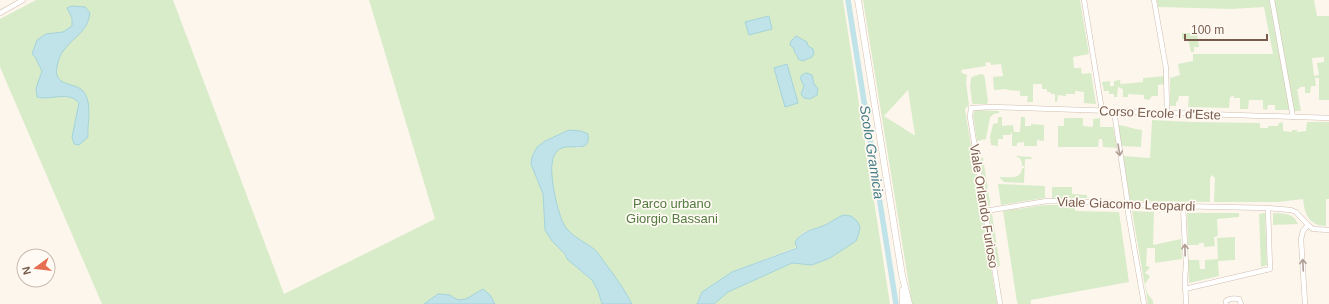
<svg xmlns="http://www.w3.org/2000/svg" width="1329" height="304" font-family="Helvetica,sans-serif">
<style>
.green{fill:#d8ecc9;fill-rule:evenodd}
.water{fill:#bfe3e8;stroke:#a5d3da}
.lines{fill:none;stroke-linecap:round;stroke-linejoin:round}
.canal{stroke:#bfe3e8;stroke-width:5.5}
.minor-casing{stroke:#d1beb0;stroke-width:5.5}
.secondary-casing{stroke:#d6c0b0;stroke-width:7}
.minor{stroke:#fff;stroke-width:4.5}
.secondary{stroke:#fff;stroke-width:6}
.oneway{stroke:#af9d94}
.labels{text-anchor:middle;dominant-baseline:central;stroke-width:3.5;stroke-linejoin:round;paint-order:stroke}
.street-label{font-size:13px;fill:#7a5c4d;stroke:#fffaf3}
.park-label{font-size:13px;fill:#537a41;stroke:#fffaf3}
.water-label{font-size:14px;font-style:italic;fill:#437c86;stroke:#fffaf3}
</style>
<rect width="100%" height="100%" fill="#fdf6ec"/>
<g class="green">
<path d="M36 0H173L284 294 435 219 369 0H843L890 304H714L728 292 782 267 792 263 813 265 830 258 843 215 823 226 804 232 799 236 797 247 732 272 702 292 697 304H632C625 290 616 278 607 266 603 261 600 255 596 251 587 243 571 238 565 227 557 211 541 156 562 147 568 145 575 147 580 148L570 130 545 141 537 147 535 175 543 194 545 230 565 254 567 259 592 280 598 291 602 304H102L0 67V19Z"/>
<path d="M863 0H1080L1089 54 1073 57 1074 68H1081L1082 74 1091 73 1096 104 1084 103V92L1075 91V94H1066V96L1058 95 1057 102H1055V94H1051L1050 92H1047V89H1042V84H1033V102H1027L1028 96H1020V91L1007 90V89L994 90 993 77 1003 76 1001 64 991 65 990 62 985 63 986 66 961 70 962 73 967 75 966 83 969 105 965 109 997 304H912ZM908 90 915 135H914L884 116Z"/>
<polygon points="1157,0 1269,0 1290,110 1275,110 1275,105 1268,105 1267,110 1263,109 1263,100 1249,100 1248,109 1240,109 1240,98 1234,98 1234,96 1230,97 1229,108 1188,107 1189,96 1179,96 1178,101 1176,102 1176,106 1170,106 1170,78 1180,75 1178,64 1193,61 1193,54 1273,54 1264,7 1231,9 1158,7"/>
<path d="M1274 0H1314L1317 16H1329V100H1319V78H1315L1316 86H1311L1310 93H1305V87H1300L1299 89H1297L1301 111H1294ZM1324 57V62L1317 63 1319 75 1314 76 1312 58Z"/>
<polygon points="1182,33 1197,33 1199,47 1194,47 1194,52 1191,52 1188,39 1182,39"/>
<polygon points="981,74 984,75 985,79 988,101 987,104 973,104 972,102 970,86 971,78 974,76"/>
<polygon points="1165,76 1165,84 1158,85 1158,96 1152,96 1149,100 1144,99 1144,95 1128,94 1128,97 1123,97 1123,89 1118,87 1117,97 1114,97 1114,94 1109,94 1109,91 1104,91 1102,82 1110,81 1110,86 1114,86 1114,81 1120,80 1121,86 1121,84 1143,82 1143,78"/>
<polygon points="976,110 999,111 999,113 994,114 990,117 986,139 977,141 973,114"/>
<polygon points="998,117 1002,117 1002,126 1013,125 1014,132 1020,132 1021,117 1025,117 1025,126 1031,126 1031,124 1044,125 1044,141 1037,140 1037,146 1024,146 1024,142 1017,143 1017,146 1012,146 1012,132 1010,135 1003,135 1003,139 998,139 998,146 991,145 990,137 993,124 998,123"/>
<polygon points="1064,118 1083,118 1083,126 1093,127 1093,119 1100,118 1100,127 1113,127 1117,148 1103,147 1102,139 1099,139 1098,147 1058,147 1058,126 1064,126"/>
<path d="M1152 120 1192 122 1260 123V128H1268V126H1278L1279 123 1283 122V131L1292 132V130H1297V132L1306 131 1307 122H1329V199H1326V226C1308 225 1305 214 1303 199L1279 202H1214L1215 178 1212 175 1210 178V202L1130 201 1123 156 1150 158Z"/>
<path d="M1118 125C1128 126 1132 129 1142 130L1141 147 1121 146Z"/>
<path d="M1015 156 1031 157 1032 159H1025L1024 183 1004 182 1000 178V177C1008 177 1022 180 1022 168H1024V166H1022C1022 159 1020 158 1015 156Z"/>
<polygon points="981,157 983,158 990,202 990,205 989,206 987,205 980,159"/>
<polygon points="998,184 1045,186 1045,198 1001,205"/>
<polygon points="1052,187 1072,187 1072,194 1087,195 1087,198 1052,198"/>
<polygon points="1045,205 1075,205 1075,211 1119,212 1129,282 1031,300 1031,304 1018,304 1017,302 1003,211"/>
<polygon points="1132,211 1154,212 1153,245 1181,239 1182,259 1155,263 1155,248 1147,248 1146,266 1150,267 1145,273 1150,276 1145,284 1147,293 1153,301 1153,304 1148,304"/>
<polygon points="1187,213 1239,213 1239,217 1217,219 1218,236 1214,237 1215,246 1204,247 1204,243 1199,243 1199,245 1188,245"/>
<polygon points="1265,213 1267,265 1261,267 1259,214"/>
<path d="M1273 213C1283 214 1293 212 1298 224L1273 225Z"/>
<polygon points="989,214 992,214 1000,266 997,267"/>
<polygon points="1235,237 1235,260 1218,261 1219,276 1189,283 1188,260 1199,260 1200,269 1205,269 1205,260 1218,259 1217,238"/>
</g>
<g class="water">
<path d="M72 6 85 7 90 13C87 33 75 35 64 50 60 54 58 61 57 67 53 87 75 82 83 91 93 103 87 123 88 137L79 145 74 144 72 137 79 103C68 90 51 101 37 97L36 88 42 71 35 57 32 54 37 40 46 34 63 32 72 26V18L67 8Z"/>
<polygon points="769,16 772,29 749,35 745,22"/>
<polygon points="796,36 807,42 808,46 813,49 814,53 812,57 803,61 798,59 797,55 795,53 794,49 790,45 791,41"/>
<polygon points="787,64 798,103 785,107 774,68"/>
<path d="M807 73 812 75 814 84 818 89 817 95 810 99 804 98 801 94 804 86C801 80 797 75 807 73Z"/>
<path d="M569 130 581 131 588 134C592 162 556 130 552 164 550 177 558 219 567 229 575 239 588 243 596 251 599 254 602 259 605 263 615 276 624 289 632 304H602L598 291 592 280 567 259 565 254 552 241 545 230 543 194 531 164 532 157 537 147 545 141Z"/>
<path d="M843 215 851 216 857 221 860 227 859 233 856 241 830 258 812 265 792 263 728 292 714 304H697L702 292 732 272 797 248 795 242C802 231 812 230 823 226 830 223 836 218 843 215Z"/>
<polygon points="483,289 490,295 495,304 424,304 438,294 450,295 454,298 459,300 466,299"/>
</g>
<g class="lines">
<polyline class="canal" points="848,0 896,304"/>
<g class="minor-casing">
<g id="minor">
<polyline points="1084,0 1102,111"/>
<polyline points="1154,0 1166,68 1167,113"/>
<polyline points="1272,0 1293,117"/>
<polyline points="0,13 23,0"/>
<polyline points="1114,111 1128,205 1128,212 1144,304"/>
<polyline points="1183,206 1186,265 1185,278 1186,304"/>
<polyline points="985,211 1047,201 1124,203 1128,205 1268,208 1291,210 1296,212 1308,225 1313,229 1329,230"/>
<polyline points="1185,289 1270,269 1268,208"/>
<polyline points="1000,304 970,117 971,108 992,107 1329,118"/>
<path d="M1226 304V301C1230 298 1234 298 1239 299L1241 304"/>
<polyline points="1305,304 1301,239 1303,231 1308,225"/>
</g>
</g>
<g class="secondary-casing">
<g id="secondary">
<polyline points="858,0 902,275 909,304"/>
<polyline points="903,290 903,304"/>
</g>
</g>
<use href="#minor" class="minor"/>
<use href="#secondary" class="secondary"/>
</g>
<defs><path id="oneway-shaft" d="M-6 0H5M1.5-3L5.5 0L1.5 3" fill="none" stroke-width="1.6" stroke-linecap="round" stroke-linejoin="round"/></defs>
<g class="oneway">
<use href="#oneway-shaft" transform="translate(1119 150) rotate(81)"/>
<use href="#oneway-shaft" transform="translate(1185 250) rotate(-92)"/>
<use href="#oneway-shaft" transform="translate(1303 265) rotate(-93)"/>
</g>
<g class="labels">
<g class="street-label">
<text transform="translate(1160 113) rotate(2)">Corso Ercole I d'Este</text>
<text transform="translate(1126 204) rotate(2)">Viale Giacomo Leopardi</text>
<text transform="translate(984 206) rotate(81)">Viale Orlando Furioso</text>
</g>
<g class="park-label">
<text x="672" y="203">Parco urbano<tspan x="672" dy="15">Giorgio Bassani</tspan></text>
</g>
<g class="water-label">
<text transform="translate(872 152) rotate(81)">Scolo Gramicia</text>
</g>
</g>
<g transform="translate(36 268) rotate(255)"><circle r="19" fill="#fffaf3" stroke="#cabbb1"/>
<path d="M0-3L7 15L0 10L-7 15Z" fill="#e76f51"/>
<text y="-6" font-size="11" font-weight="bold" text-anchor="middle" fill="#7a5c4d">N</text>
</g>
<path d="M1185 34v6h82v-6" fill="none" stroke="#7a5c4d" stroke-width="2"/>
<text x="1191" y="34" font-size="12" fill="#7a5c4d" stroke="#fffaf3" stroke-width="3" paint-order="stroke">100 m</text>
</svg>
